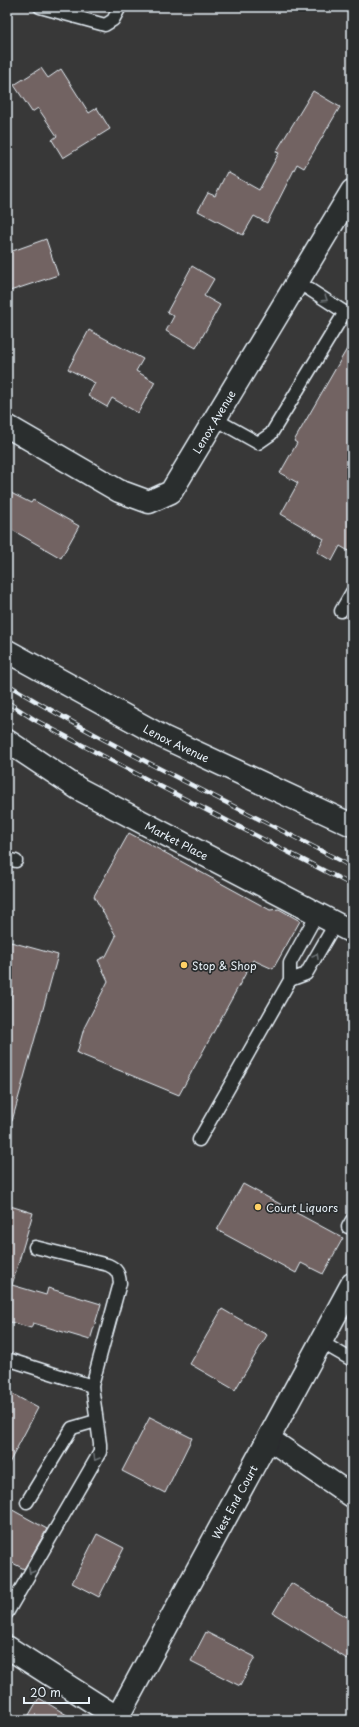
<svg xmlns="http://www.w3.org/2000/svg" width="359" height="1727" font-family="'Playpen Sans',sans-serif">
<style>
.building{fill:#726362;stroke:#e8f1f8}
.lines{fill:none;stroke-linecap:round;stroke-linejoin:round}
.lane-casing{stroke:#e8f1f8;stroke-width:15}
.street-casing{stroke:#e8f1f8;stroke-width:25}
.secondary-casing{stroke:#e8f1f8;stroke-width:25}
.lane{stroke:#2a2d2e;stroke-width:12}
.street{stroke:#2a2d2e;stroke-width:22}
.secondary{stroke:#2a2d2e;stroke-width:22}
.rail-casing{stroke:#e8f1f8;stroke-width:4.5}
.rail{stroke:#2a2d2e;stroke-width:3;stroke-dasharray:9;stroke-linecap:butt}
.oneway{stroke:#6c7275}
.poi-dot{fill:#ffd166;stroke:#2a2d2e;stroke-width:1.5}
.labels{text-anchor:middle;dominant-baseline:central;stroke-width:3.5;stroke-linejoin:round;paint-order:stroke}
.street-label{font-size:11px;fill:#e8f1f8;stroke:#2a2d2e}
.poi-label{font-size:11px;fill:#e8f1f8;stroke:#2a2d2e;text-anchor:start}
</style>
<rect width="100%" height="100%" fill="#383838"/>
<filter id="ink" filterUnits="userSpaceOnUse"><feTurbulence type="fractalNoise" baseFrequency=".025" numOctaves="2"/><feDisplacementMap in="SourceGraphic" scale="8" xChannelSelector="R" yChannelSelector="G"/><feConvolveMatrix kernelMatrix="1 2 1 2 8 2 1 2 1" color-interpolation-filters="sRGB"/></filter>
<g filter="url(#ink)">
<g class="building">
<polygon points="41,68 48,78 61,69 89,113 97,108 110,129 63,158 52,140 57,136 38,108 32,112 14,85"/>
<polygon points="313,91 340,107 304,168 297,164 267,223 254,216 243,235 198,211 208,193 215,196 227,172 259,190 279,153 276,152"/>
<polygon points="46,239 58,275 7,292 7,253"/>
<polygon points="192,266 214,279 204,296 220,305 196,348 166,331 174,316 167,312"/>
<polygon points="89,330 143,359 136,371 155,382 138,413 112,398 107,407 88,396 95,383 68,369"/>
<polygon points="352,340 352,553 340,546 332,561 317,552 324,539 281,514 298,483 280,473 297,443 294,441"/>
<polygon points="7,491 31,503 33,500 79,526 61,558 7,527"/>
<polygon points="129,833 270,910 279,909 300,921 273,969 253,960 179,1095 77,1053 84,1028 108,981 98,960 106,956 116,936 94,896"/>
<polygon points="7,941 58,955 12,1121 7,1121 7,1010 12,991 7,990"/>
<polygon points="243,1184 343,1238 323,1274 301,1263 296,1273 217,1230"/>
<polygon points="7,1205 33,1213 12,1285 46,1295 48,1288 101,1304 90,1340 33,1323 31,1328 7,1321"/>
<polygon points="222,1309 267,1335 235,1390 190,1364"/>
<polygon points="7,1391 38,1408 7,1467"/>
<polygon points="150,1417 192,1438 165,1493 122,1471"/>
<polygon points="7,1507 47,1529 24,1569 7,1560"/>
<polygon points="97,1534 124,1548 99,1597 72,1583"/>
<polygon points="291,1583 352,1620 352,1662 273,1613"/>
<polygon points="206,1632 255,1657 240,1686 191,1661"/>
<polygon points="39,1698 75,1720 26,1720"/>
</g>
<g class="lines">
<g class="lane-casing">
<g id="lane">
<polyline points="40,7 105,25 113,20 120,7"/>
<polyline points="298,282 352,317"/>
<polyline points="215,419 258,443 271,434 345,312"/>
<polyline points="341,611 352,592"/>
<polyline points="7,859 16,861"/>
<polyline points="290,980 306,974 335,924"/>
<polyline points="199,1140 290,980 290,963 317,914"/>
<polyline points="348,1227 352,1220"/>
<polyline points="321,1342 352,1360"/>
<polyline points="7,1359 92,1386"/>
<polyline points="27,1502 72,1428 96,1421"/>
<path d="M7 1613 100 1452V1444L92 1386 120 1283C119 1273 117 1269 108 1265L35 1247"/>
</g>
</g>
<g class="street-casing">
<g id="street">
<path id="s1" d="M7 426 119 491 149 502 171 492 352 191"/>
<path id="s2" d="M7 651 163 737 352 825"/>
<path id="s3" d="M7 741 79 789 352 932"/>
<polyline points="269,1439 352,1496"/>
<path id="s4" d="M116 1720 352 1284"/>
</g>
</g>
<g class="secondary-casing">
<polyline id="secondary" points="7,1647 121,1720"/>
</g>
<use href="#lane" class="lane"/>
<use href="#street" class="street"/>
<use href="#secondary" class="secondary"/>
<g class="rail-casing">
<g id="rail">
<path d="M7 684C118 752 237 806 352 867"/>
<polyline points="7,702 35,720 150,781 352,885"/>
</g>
</g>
<use href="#rail" class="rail"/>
</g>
<defs><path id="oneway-chevron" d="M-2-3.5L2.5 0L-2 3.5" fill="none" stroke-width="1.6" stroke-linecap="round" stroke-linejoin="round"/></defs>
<g class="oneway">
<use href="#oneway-chevron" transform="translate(325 299) rotate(33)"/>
<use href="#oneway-chevron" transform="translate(316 956) rotate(-60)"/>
<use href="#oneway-chevron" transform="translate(96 1458) rotate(120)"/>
<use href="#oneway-chevron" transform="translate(31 1571) rotate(120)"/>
</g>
</g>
<g class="poi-dot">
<circle cx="184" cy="965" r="4"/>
<circle cx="258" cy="1207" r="4"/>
</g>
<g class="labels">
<g class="street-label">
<text stroke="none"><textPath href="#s1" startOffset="268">Lenox Avenue</textPath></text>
<text stroke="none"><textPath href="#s2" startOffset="193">Lenox Avenue</textPath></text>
<text stroke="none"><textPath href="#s3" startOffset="197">Market Place</textPath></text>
<text stroke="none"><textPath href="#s4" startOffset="248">West End Court</textPath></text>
</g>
<g class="poi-label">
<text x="192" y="965">Stop &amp; Shop</text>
<text x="266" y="1207">Court Liquors</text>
</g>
</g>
<rect width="359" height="1727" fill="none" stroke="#2a2d2e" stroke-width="24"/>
<rect x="12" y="12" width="335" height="1703" fill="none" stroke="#e8f1f8" stroke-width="1.5" filter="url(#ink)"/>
<path d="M24 1697v6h65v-6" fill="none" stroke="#e8f1f8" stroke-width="2"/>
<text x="30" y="1697" font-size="12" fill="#e8f1f8" stroke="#2a2d2e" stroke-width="3" paint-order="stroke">20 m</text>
</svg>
